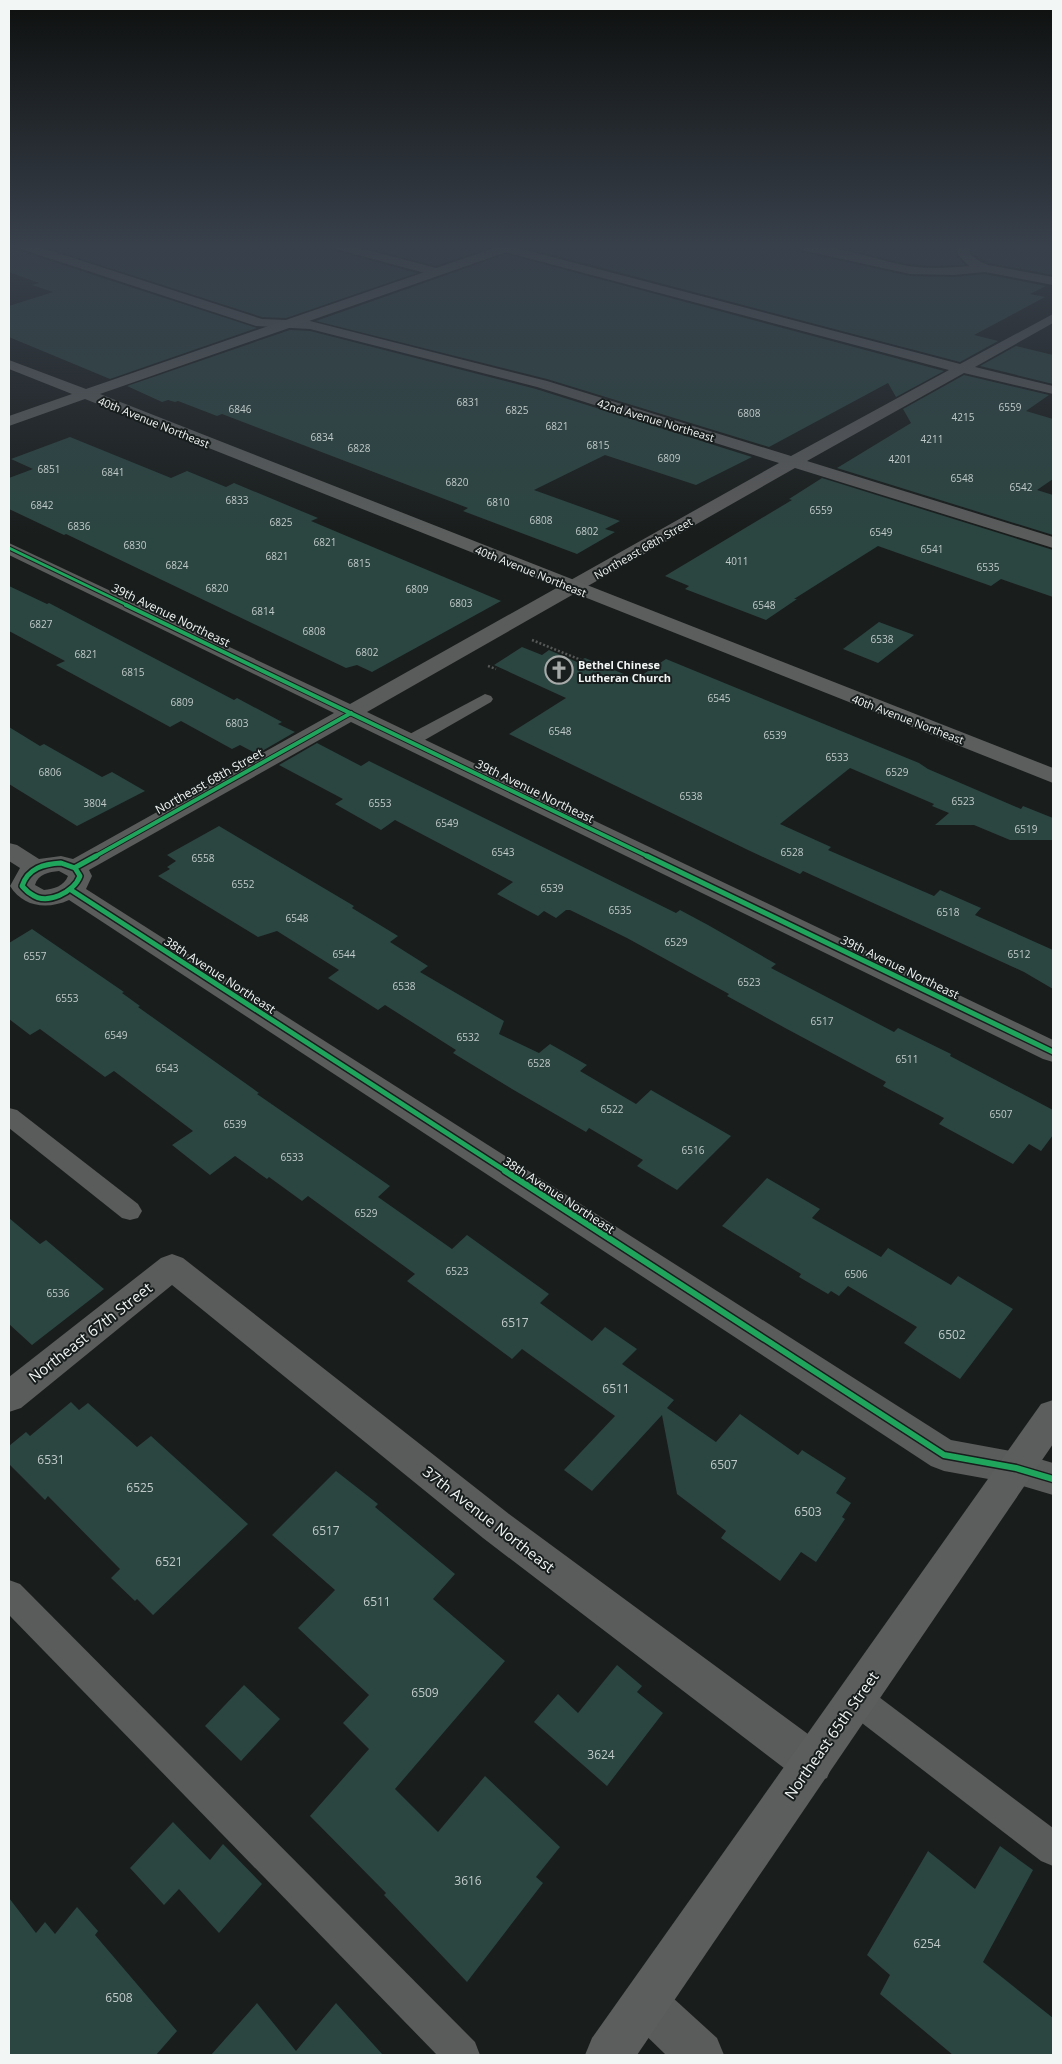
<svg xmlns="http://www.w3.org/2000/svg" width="1062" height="2064" font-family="'Open Sans',sans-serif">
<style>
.building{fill:#2b4541}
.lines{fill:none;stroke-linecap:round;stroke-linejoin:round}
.path{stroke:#555857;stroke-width:2.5;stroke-dasharray:2 2;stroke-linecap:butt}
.lane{fill:#5a5b5b;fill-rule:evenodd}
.street{fill:#5a5b5b;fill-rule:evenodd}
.secondary{fill:#5b5e5d;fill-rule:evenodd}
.cycleway-far3-casing{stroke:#181e1d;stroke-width:5}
.cycleway-far2-casing{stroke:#181e1d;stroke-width:6}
.cycleway-far1-casing{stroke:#181e1d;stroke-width:8}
.cycleway-casing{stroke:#181e1d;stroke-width:9}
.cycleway-far3{stroke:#20a55d;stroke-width:3}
.cycleway-far2{stroke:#20a55d;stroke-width:4}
.cycleway-far1{stroke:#20a55d;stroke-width:5}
.cycleway{stroke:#20a55d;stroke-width:6}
.labels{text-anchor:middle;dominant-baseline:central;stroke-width:4;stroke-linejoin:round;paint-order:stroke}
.number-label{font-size:10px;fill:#c0cac8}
.far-street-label{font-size:11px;fill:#f2f6f5;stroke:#181e1d}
.far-poi-label{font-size:11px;font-weight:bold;fill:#f2f6f5;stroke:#181e1d;text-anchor:start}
.street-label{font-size:12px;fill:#f2f6f5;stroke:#181e1d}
.near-number-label{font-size:12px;fill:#c0cac8}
.near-street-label{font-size:15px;fill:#f2f6f5;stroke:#181e1d}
</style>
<rect width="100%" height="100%" fill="#191d1c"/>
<g class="building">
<polygon points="9,246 17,246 20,251 257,328 110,379 9,337 9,306 53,292 32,285 39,283 9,272"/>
<polygon points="41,246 332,246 336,251 417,273 286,318 262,317"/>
<polygon points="358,246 495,246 436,266"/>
<polygon points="519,246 793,246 801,252 910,276 954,277 985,274 1046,286 1030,294 1045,297 974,335 998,341 960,362"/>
<polygon points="830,246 955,246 957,256 965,265 931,266 908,264"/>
<polygon points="971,246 1050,246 1051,249 1053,250 1053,275 989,263 972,253"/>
<polygon points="506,254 944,371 896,397 888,383 769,447 547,379 316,321"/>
<polygon points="290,330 310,331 536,389 752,457 696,485 605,455 534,490 620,521 605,529 615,532 577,554 463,511 468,508 222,414 217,416 178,401 175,402 168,400 162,402 127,386"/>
<polygon points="1016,346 1053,355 1053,384 980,366"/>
<polygon points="964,375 1049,395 1026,411 1053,419 1053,479 1037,490 1053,495 1053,535 837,468 911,423 903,409"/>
<polygon points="70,437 171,478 187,471 226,487 234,483 318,518 311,521 501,601 372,672 357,665 346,668 66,534 64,535 9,509 9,478 33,469 11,459"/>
<polygon points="822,478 1053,550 1053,597 1001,579 991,586 878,546 794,599 797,599 766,620 685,589 689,586 665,576 792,500 789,499"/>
<polygon points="9,586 47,604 49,603 234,700 237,698 282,722 278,724 295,732 257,754 240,745 232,749 181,721 170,727 56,665 65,661 9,631"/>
<polygon points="879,622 914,635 878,663 843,649"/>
<polygon points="522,647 542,655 549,650 577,662 585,658 636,679 666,659 919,763 928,769 1021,809 1023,806 1053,818 1053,840 1010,840 974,825 935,825 949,813 932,806 934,804 850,768 780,824 831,847 828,850 934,896 940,890 981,908 975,915 1053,950 1053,989 1024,972 882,907 803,871 800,874 748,850 509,734 566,698 494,665"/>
<polygon points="9,727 40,746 44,744 102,777 112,772 145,791 77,826 9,784"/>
<polygon points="317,743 361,766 369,761 676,913 680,910 708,925 776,964 771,968 894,1032 898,1028 951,1054 950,1056 1053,1110 1053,1135 1041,1151 1029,1144 1013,1164 939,1124 944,1118 883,1086 886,1082 787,1029 727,996 729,994 627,938 570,910 566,910 556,918 544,911 538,916 497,894 513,882 395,820 381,830 335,804 343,799 279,765"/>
<polygon points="219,826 354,906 352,908 398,936 390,942 428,966 420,972 504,1021 499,1034 539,1053 550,1044 587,1065 580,1071 636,1104 651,1090 731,1136 677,1190 637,1166 643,1160 589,1128 586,1132 512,1089 453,1053 456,1050 385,1005 378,1010 328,978 339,970 277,931 258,937 158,876 170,869 167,867 176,861 167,855"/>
<polygon points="32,929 124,992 122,993 140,1006 138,1007 259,1093 257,1094 390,1186 378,1197 452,1249 467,1235 549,1294 540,1303 592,1341 605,1327 637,1349 622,1364 674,1400 667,1408 716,1442 740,1414 798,1455 802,1450 846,1478 836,1493 851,1503 842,1517 845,1519 816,1562 801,1552 780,1581 721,1538 726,1531 677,1494 662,1415 592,1491 564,1470 615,1416 522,1349 512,1359 407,1281 415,1274 308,1196 302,1201 269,1177 267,1179 235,1156 210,1175 172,1145 193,1131 114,1071 105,1077 40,1029 30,1035 9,1019 9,943"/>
<polygon points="767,1178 820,1209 812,1218 881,1257 888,1248 951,1285 958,1276 1013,1309 960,1379 904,1343 917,1327 848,1286 839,1296 831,1291 828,1294 799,1277 801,1274 722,1226"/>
<polygon points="9,1218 40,1244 46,1240 104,1289 32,1345 9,1324"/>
<polygon points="71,1402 79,1410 88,1403 137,1447 151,1436 248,1524 153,1615 137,1599 135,1601 111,1578 120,1569 48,1496 45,1500 9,1464 9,1446 26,1432 30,1436"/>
<polygon points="336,1471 378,1504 375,1507 455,1574 433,1599 505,1661 395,1789 438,1832 485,1776 560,1847 536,1877 543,1883 467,1982 384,1895 386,1893 310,1816 369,1749 343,1723 369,1695 298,1628 335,1590 272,1535"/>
<polygon points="617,1665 642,1686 637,1692 663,1713 607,1786 534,1722 558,1694 578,1713"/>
<polygon points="244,1685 280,1719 241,1761 205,1726"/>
<polygon points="173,1822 210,1860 223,1844 262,1884 219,1933 179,1889 164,1905 130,1868"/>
<polygon points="1000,1846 1033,1870 983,1962 1053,2018 1053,2055 953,2055 880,1994 890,1975 867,1955 928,1851 975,1889"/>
<polygon points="9,1898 36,1933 45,1922 55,1934 77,1907 98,1931 95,1935 177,2031 156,2055 9,2055"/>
<polygon points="257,2003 296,2051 336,2003 383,2055 211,2055"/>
</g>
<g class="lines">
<g class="path">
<polyline points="532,640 581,660"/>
<polyline points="488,666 496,669"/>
</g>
<g class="lane">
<polygon points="485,694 491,696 493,699 491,702 416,745 404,745 402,741 404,737"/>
<polygon points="9,1108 17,1110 138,1204 142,1211 138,1218 130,1220 122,1218 9,1128"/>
<polygon points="9,1580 20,1584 475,2042 480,2055 437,2055 9,1615"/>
<polygon points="856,1683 867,1688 1053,1828 1053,1866 1041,1861 845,1710 840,1699 845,1688"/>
</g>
<g class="street">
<path d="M19 246H36L262 319 310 321 547 381 791 456 949 370 501 251 499 248 501 246H510L960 364 1053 314V323L975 367 1053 386V394L964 373 807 461 1053 537V548L795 468 367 712 1053 1040V1062L1043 1059 351 722 89 870 92 876 86 889 951 1440 1016 1452 1053 1463V1495L1016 1484 944 1471 931 1466 69 900C47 910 23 907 10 886L20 868 9 861V843L17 845 39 859 61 856 73 859 334 713 9 555V543L350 704 779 463 537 387 310 329 256 326 21 249ZM59 871 68 876C64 886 54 889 44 890L35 885C38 874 49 872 59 871Z"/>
<polygon points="334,246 352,246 440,269 442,272 436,276 336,249"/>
<path d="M795 246C832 242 871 259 908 266 927 269 950 268 969 266L958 255 957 246H969L970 254 979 261 988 265 1053 277V285L985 272 954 275 910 274 801 250Z"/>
<polygon points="172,1254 183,1258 509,1514 827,1748 833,1763 827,1778 812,1784 797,1778 483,1538 172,1285 21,1408 9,1412 9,1377 161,1258"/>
<polygon points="645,1980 661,1987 717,2038 724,2055 666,2055 629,2019 622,2003 629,1987"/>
</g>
<g class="secondary">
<polygon points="500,246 517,246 515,249 100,394 1053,768 1053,783 85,399 9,426 9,416 72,394 9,369 9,360 86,389"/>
<polygon points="1053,1400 1053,1444 637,2055 585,2055 592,2038 1041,1404"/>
</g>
<g class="cycleway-far3-casing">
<polyline id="cycleway-far3" points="9,548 129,606"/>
</g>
<g class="cycleway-far2-casing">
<g id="cycleway-far2">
<polyline points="126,605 649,857"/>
<polyline points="94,857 351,713"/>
</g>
</g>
<g class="cycleway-far1-casing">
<g id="cycleway-far1">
<polyline points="647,856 1053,1052"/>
<path d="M61 863 75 868 80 876C74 892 47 906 31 894 27 892 25 889 22 886 28 868 44 864 61 863Z"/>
<polyline points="76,867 96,856"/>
<polyline points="71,890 507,1172"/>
</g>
</g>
<g class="cycleway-casing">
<polyline id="cycleway" points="505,1171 944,1455 1016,1468 1053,1479"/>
</g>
<use href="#cycleway-far3" class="cycleway-far3"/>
<use href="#cycleway-far2" class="cycleway-far2"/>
<use href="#cycleway-far1" class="cycleway-far1"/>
<use href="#cycleway" class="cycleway"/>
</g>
<linearGradient id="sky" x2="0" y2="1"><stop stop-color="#0e100f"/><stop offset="0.46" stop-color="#38404b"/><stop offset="1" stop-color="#38404b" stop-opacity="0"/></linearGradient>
<rect width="1062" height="535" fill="url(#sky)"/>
<defs>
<g id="church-ring" transform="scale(1.4375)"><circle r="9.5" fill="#181e1d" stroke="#a6aaa9" stroke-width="1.5"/><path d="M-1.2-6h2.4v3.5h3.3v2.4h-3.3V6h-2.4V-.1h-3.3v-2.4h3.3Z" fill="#a6aaa9"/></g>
</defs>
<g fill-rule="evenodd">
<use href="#church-ring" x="559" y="670"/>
</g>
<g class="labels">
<g class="number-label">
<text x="468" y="402">6831</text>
<text x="1010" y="407">6559</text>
<text x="240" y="409">6846</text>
<text x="517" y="410">6825</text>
<text x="749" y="413">6808</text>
<text x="963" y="417">4215</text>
<text x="557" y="426">6821</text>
<text x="322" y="437">6834</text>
<text x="932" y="439">4211</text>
<text x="598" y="445">6815</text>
<text x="359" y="448">6828</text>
<text x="669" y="458">6809</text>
<text x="900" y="459">4201</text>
<text x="49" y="469">6851</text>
<text x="113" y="472">6841</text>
<text x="962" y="478">6548</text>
<text x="457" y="482">6820</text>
<text x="1021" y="487">6542</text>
<text x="237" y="500">6833</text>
<text x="498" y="502">6810</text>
<text x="42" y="505">6842</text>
<text x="821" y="510">6559</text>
<text x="541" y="520">6808</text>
<text x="281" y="522">6825</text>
<text x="79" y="526">6836</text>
<text x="587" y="531">6802</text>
<text x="881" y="532">6549</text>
<text x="325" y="542">6821</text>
<text x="135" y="545">6830</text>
<text x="932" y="549">6541</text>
<text x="277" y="556">6821</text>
<text x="737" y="561">4011</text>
<text x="359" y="563">6815</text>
<text x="177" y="565">6824</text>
<text x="988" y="567">6535</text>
<text x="217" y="588">6820</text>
<text x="417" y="589">6809</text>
<text x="461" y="603">6803</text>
<text x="764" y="605">6548</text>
<text x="263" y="611">6814</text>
<text x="41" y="624">6827</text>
<text x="314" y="631">6808</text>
<text x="882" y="639">6538</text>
<text x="367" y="652">6802</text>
<text x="86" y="654">6821</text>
<text x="133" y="672">6815</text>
<text x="719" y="698">6545</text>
<text x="182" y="702">6809</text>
<text x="237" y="723">6803</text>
<text x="560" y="731">6548</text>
<text x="775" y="735">6539</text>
<text x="837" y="757">6533</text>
<text x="50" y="772">6806</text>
<text x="897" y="772">6529</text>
<text x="691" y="796">6538</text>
<text x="963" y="801">6523</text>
<text x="95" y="803">3804</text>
<text x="380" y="803">6553</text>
<text x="447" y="823">6549</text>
<text x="1026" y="829">6519</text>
<text x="503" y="852">6543</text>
<text x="792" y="852">6528</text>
<text x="203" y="858">6558</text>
<text x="243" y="884">6552</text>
<text x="552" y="888">6539</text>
<text x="620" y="910">6535</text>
<text x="948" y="912">6518</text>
<text x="297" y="918">6548</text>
<text x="676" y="942">6529</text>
<text x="344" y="954">6544</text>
<text x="1019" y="954">6512</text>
<text x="35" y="956">6557</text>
<text x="749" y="982">6523</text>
<text x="404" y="986">6538</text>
<text x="67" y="998">6553</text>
<text x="822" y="1021">6517</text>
<text x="116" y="1035">6549</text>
<text x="468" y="1037">6532</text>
<text x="907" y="1059">6511</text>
<text x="539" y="1063">6528</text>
<text x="167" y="1068">6543</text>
<text x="612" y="1109">6522</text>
<text x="1001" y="1114">6507</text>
<text x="235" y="1124">6539</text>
<text x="693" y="1150">6516</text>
<text x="292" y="1157">6533</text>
<text x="366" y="1213">6529</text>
<text x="457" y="1271">6523</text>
<text x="856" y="1274">6506</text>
<text x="58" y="1293">6536</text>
</g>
<g class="far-street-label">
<text transform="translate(656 420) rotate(17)">42nd Avenue Northeast</text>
<text transform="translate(154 422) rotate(22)">40th Avenue Northeast</text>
<text transform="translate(643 548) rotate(-30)">Northeast 68th Street</text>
<text transform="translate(531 571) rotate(22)">40th Avenue Northeast</text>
<text transform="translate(908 719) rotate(21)">40th Avenue Northeast</text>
</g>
<g class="far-poi-label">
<text x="578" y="664">Bethel Chinese<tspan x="578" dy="13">Lutheran Church</tspan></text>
</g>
<g class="street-label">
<text transform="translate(171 615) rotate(26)">39th Avenue Northeast</text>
<text transform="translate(209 781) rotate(-29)">Northeast 68th Street</text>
<text transform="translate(535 791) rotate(26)">39th Avenue Northeast</text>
<text transform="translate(900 967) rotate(26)">39th Avenue Northeast</text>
<text transform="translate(220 975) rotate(33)">38th Avenue Northeast</text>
<text transform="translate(559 1195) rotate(33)">38th Avenue Northeast</text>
</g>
<g class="near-number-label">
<text x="515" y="1322">6517</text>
<text x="952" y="1334">6502</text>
<text x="616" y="1388">6511</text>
<text x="51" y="1459">6531</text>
<text x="724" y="1464">6507</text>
<text x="140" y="1487">6525</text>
<text x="808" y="1511">6503</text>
<text x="326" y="1530">6517</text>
<text x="169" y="1561">6521</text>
<text x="377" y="1601">6511</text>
<text x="425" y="1692">6509</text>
<text x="601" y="1754">3624</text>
<text x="468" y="1880">3616</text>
<text x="927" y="1943">6254</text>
<text x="119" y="1997">6508</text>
</g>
<g class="near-street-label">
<text transform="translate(90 1332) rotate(-38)">Northeast 67th Street</text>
<text transform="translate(489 1519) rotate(38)">37th Avenue Northeast</text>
<text transform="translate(831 1735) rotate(-55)">Northeast 65th Street</text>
</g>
</g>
<rect width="1062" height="2064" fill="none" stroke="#f2f6f5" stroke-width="20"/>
</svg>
